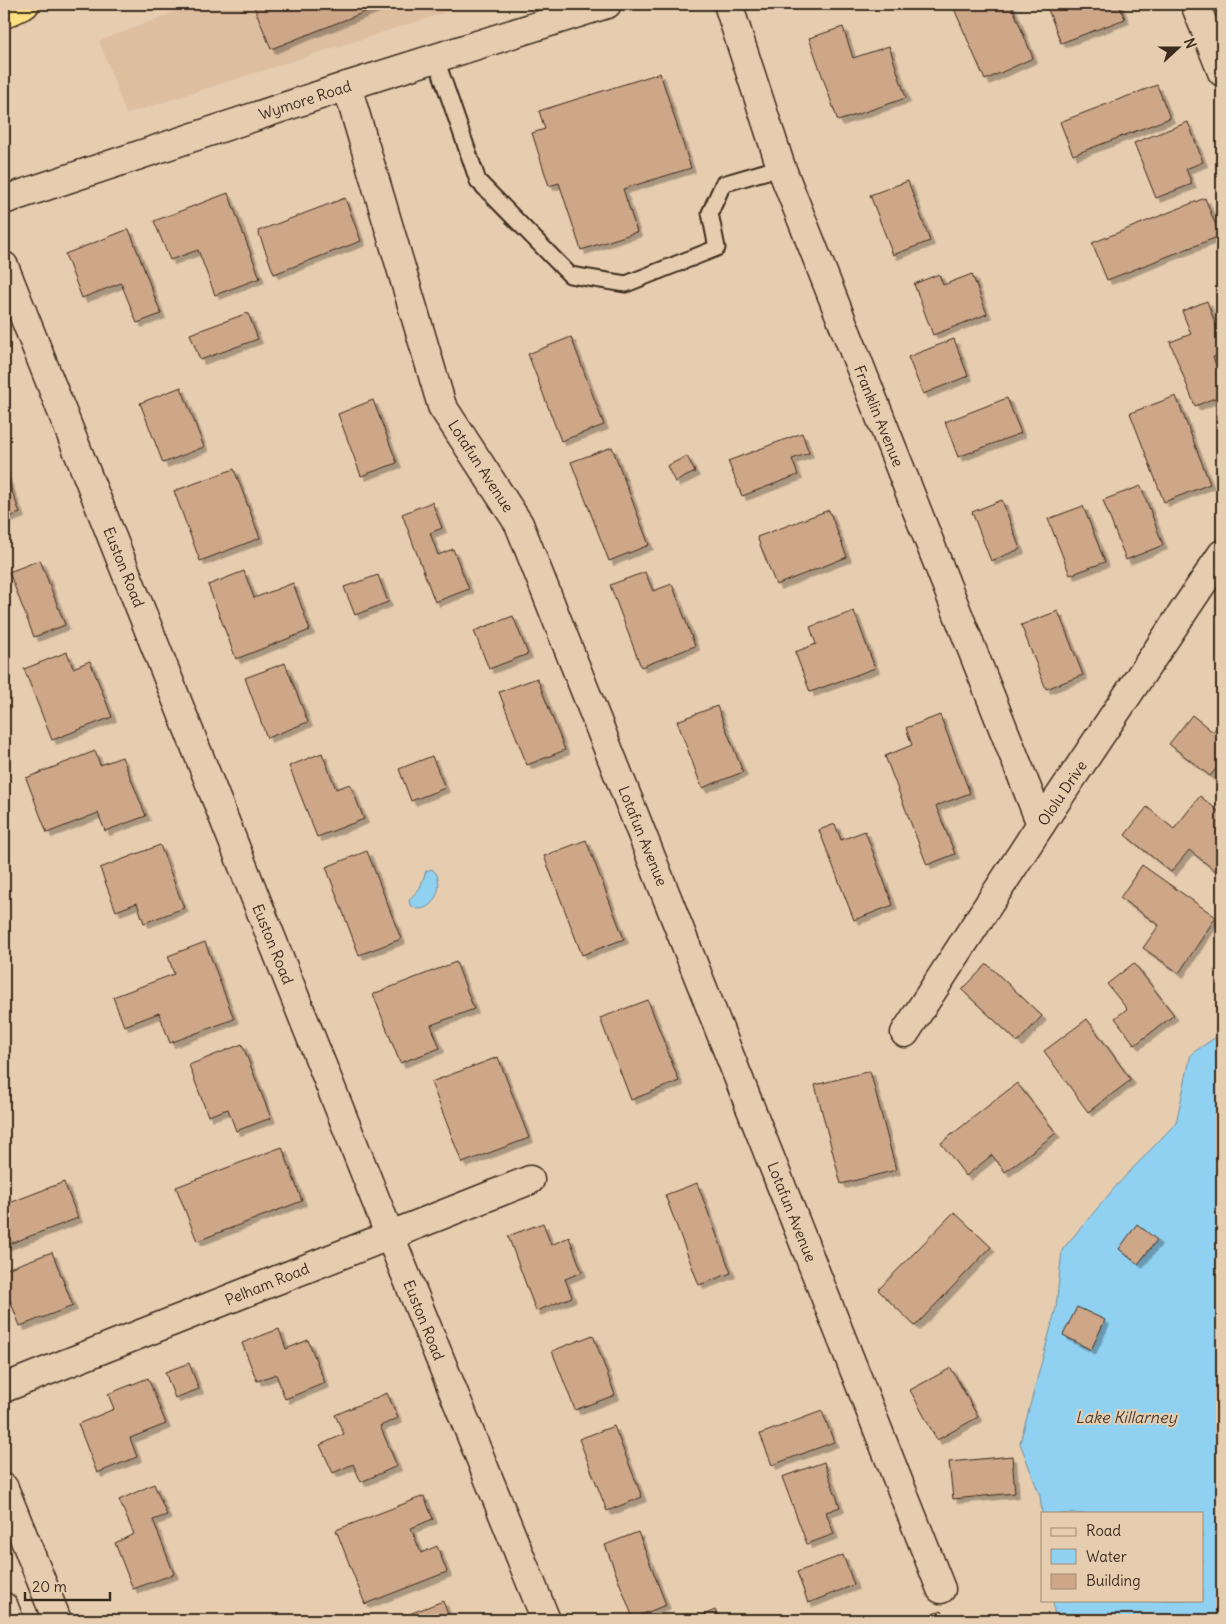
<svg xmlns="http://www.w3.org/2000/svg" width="1226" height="1624" font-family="Delius,sans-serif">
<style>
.built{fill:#ddbfa0}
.water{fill:#90d1f1;stroke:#6e8e9d}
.building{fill:#cea788;stroke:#3b2a1e;filter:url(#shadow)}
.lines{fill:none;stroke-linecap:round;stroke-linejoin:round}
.service-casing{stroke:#3b2a1e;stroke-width:19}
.minor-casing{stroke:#3b2a1e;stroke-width:31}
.secondary-casing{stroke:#3b2a1e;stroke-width:31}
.motorway-casing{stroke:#3b2a1e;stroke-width:31}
.service{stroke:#e7cdaf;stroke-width:15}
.minor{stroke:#e7cdaf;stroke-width:28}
.secondary{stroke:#e7cdaf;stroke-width:28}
.motorway{stroke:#fbe180;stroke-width:28}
.labels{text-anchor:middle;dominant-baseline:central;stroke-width:4;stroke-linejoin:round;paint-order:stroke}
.street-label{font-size:15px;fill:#3b2a1e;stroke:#e7cdaf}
.water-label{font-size:16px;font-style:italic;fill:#443b33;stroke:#e7cdaf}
</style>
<defs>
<filter id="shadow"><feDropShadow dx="4.5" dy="4.5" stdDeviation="0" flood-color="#0004"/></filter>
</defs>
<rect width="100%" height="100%" fill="#e7cdaf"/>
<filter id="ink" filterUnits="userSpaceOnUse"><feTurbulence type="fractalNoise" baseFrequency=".02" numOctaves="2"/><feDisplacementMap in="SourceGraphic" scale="10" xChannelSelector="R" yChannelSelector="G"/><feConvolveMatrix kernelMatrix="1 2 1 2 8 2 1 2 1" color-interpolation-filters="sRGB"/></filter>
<g filter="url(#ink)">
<polygon class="built" points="196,4 472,4 126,114 99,41"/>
<g class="water">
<path d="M432 869C449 882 431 921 410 905L409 900 420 888 426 871Z"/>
<polygon points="1222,1033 1222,1620 1055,1620 1053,1600 1202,1600 1202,1513 1042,1514 1040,1496 1020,1443 1056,1308 1062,1250 1117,1185 1176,1123 1191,1054"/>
</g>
<g class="building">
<polygon points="253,4 385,4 271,49"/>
<polygon points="952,4 1011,4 1033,58 985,80"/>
<polygon points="1046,4 1119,4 1125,19 1061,43"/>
<polygon points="843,27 853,58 889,46 906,98 838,121 809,38"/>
<polygon points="660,73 691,168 623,189 637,232 581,250 559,183 549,186 532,133 545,129 539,111"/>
<polygon points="1157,85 1170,118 1073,155 1060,122"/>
<polygon points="1188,122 1203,162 1186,169 1192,184 1156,198 1134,143"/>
<polygon points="908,181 930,241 893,255 870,195"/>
<polygon points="228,193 260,278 215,295 198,250 170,260 154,221"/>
<polygon points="345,198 361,241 274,274 258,231"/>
<polygon points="1205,198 1220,236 1107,280 1092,243"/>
<polygon points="129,229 161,314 137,323 121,283 82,298 65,254"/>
<polygon points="939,274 943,285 972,274 987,314 933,335 914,284"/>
<polygon points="1207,301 1222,342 1222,354 1213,357 1222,381 1222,395 1195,406 1170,342 1191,334 1182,311"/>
<polygon points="248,313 258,339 200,360 190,334"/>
<polygon points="571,337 604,425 561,441 528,354"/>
<polygon points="954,339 968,376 923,394 908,357"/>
<polygon points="181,387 204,447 163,463 140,403"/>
<polygon points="1176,396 1210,484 1164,502 1130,413"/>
<polygon points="1007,398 1021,433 958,457 945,422"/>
<polygon points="373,400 397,463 361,476 338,414"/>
<polygon points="802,433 809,453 792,459 798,475 742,496 728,461"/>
<polygon points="612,447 649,545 609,561 571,462"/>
<polygon points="687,456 695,472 675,482 667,466"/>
<polygon points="234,469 260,538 200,561 174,491"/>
<polygon points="4,470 20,513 4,519"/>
<polygon points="1141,486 1163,545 1126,560 1103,500"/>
<polygon points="1002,500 1020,549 991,561 972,512"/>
<polygon points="432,502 442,528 430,533 438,555 453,549 469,589 435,602 402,514"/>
<polygon points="1083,506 1105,562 1070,575 1048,519"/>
<polygon points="829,510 847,557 776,585 757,537"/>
<polygon points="40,560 65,625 34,637 9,572"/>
<polygon points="244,571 254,598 293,583 310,630 236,659 208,585"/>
<polygon points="645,572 653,591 672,584 695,646 641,667 610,585"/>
<polygon points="378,575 388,602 355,615 344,587"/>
<polygon points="854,611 875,668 810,692 795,652 816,644 810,627"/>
<polygon points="1058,611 1083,675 1046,689 1021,625"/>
<polygon points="513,616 528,654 489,669 474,631"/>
<polygon points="67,652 73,668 90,661 112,717 52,740 24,669"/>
<polygon points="285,663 308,722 267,738 245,678"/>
<polygon points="537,678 565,750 527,765 499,692"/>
<polygon points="717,706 743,772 702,788 677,721"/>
<polygon points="940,715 970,793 936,806 955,854 927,865 885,756 912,745 906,728"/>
<polygon points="1192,715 1213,732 1222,720 1222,766 1220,764 1210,776 1169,744"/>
<polygon points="95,751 100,765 122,757 146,816 105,831 98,813 47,833 26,778"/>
<polygon points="322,753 336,789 350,784 364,819 317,837 289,766"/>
<polygon points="432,756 445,788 411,801 399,769"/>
<polygon points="1200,796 1222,814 1222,876 1189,850 1171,872 1125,835 1147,807 1174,829"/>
<polygon points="835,824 841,840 865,831 893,905 854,920 819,830"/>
<polygon points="586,840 624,939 582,955 544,856"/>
<polygon points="160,845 184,908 144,923 137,903 116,911 100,868"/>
<polygon points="367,851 401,939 359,955 326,867"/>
<polygon points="1142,865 1216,917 1179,973 1143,948 1159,925 1120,898"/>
<polygon points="205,942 234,1019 170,1043 159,1013 124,1026 113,997 174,974 168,956"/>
<polygon points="456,962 474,1009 431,1025 440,1048 400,1063 373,994"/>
<polygon points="1134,963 1174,1015 1135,1045 1115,1018 1127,1009 1107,984"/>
<polygon points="987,964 1042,1016 1018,1042 962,990"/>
<polygon points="648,1000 679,1081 631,1100 600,1018"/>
<polygon points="1087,1019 1131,1080 1088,1112 1044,1051"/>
<polygon points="242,1044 271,1118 236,1131 228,1109 208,1116 189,1065"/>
<polygon points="498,1057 529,1138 462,1163 431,1082"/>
<polygon points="870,1071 896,1170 841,1184 815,1085"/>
<polygon points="1017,1083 1056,1133 1005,1172 992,1155 966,1176 941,1143"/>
<polygon points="282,1147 302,1201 197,1241 176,1187"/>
<polygon points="64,1182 78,1218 4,1246 4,1205"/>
<polygon points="697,1183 731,1273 699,1285 665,1195"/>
<polygon points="954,1212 991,1247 915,1326 878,1290"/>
<polygon points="543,1223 551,1245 569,1237 582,1272 565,1279 572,1297 536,1311 508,1236"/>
<polygon points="1137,1224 1157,1240 1138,1264 1119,1249"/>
<polygon points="52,1252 73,1306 20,1326 4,1285 4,1270"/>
<polygon points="1077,1307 1105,1320 1091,1350 1063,1335"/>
<polygon points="279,1329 286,1349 308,1340 325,1383 285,1399 276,1374 257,1381 242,1343"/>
<polygon points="593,1335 615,1395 575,1410 552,1351"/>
<polygon points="189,1363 199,1389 175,1398 165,1372"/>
<polygon points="951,1368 978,1417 937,1440 910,1390"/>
<polygon points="148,1378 166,1424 130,1438 137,1457 97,1473 78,1424 114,1409 108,1394"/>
<polygon points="387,1393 398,1418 380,1426 397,1466 361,1482 353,1464 333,1473 320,1445 344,1434 335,1415"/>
<polygon points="822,1411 834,1442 772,1465 760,1434"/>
<polygon points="614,1426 642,1497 607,1511 579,1439"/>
<polygon points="1012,1456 1015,1493 953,1499 949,1462"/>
<polygon points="824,1462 840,1507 826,1512 834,1534 807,1544 782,1477"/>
<polygon points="154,1484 167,1515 153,1520 174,1574 133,1589 115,1543 134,1534 119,1500"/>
<polygon points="424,1496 433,1519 411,1528 421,1553 437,1546 447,1572 365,1604 336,1530"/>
<polygon points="638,1532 666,1605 633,1618 605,1545"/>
<polygon points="843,1555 854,1585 808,1603 797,1572"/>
<polygon points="443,1601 450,1620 394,1620"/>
<polygon points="715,1610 720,1620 692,1620"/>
<polygon points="942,1611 945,1620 914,1620"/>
</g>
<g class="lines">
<g class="service-casing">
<polyline id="service" points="436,59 478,181 570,275 626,284 717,248 710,213 723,184 781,167"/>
</g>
<g class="minor-casing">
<g id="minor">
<polyline points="728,4 781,167 1041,824"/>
<polyline points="1195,4 1222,72"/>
<polyline points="347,86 442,406 519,524 941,1589"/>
<polyline points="4,266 390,1236 546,1620"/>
<polyline points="905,1033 1041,824 1222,554"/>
<polyline points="4,1388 530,1180"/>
<polyline points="4,1488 57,1620"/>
<polyline points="4,1607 9,1620"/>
</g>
</g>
<g class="secondary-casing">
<polyline id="secondary" points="4,200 347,86 607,4"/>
</g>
<g class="motorway-casing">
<polyline id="motorway" points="4,14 25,4"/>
</g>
<use href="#service" class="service"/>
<use href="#minor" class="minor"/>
<use href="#secondary" class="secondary"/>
<use href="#motorway" class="motorway"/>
</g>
</g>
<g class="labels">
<g class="street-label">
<text transform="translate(305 100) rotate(-18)">Wymore Road</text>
<text transform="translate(879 416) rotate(68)">Franklin Avenue</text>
<text transform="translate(481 466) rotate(57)">Lotafun Avenue</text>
<text transform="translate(124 567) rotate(68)">Euston Road</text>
<text transform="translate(1062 793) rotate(-56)">Ololu Drive</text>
<text transform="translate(643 836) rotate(68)">Lotafun Avenue</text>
<text transform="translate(273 944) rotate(68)">Euston Road</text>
<text transform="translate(792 1212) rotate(68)">Lotafun Avenue</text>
<text transform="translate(267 1284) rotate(-22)">Pelham Road</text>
<text transform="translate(424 1320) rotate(68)">Euston Road</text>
</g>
<g class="water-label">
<text x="1126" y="1417">Lake Killarney</text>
</g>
</g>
<rect width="1226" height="1624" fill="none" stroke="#e7cdaf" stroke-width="20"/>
<rect x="10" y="10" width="1206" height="1604" fill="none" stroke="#3b2a1e" stroke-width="2" filter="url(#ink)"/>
<rect x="1041" y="1512" width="162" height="90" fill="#e7cdaf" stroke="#a28c75"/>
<rect x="1051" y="1528" width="25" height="8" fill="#e7cdaf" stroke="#a28c75"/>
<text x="1086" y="1536" font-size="15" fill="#3b2a1e">Road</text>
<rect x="1051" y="1549" width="25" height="15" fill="#90d1f1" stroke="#a28c75"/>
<text x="1086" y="1562" font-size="15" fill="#3b2a1e">Water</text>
<rect x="1051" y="1574" width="25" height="15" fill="#cea788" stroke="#a28c75"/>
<text x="1086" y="1586" font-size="15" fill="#3b2a1e">Building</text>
<g transform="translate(1178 48) rotate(69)" stroke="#e7cdaf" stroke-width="4" paint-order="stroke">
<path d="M0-4L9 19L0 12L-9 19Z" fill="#3b2a1e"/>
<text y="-8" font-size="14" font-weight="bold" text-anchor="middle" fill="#3b2a1e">N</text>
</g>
<path d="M25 1592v8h85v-8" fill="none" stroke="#3b2a1e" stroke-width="2.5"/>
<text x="32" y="1592" font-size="15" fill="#3b2a1e" stroke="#e7cdaf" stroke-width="4" paint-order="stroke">20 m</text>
</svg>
